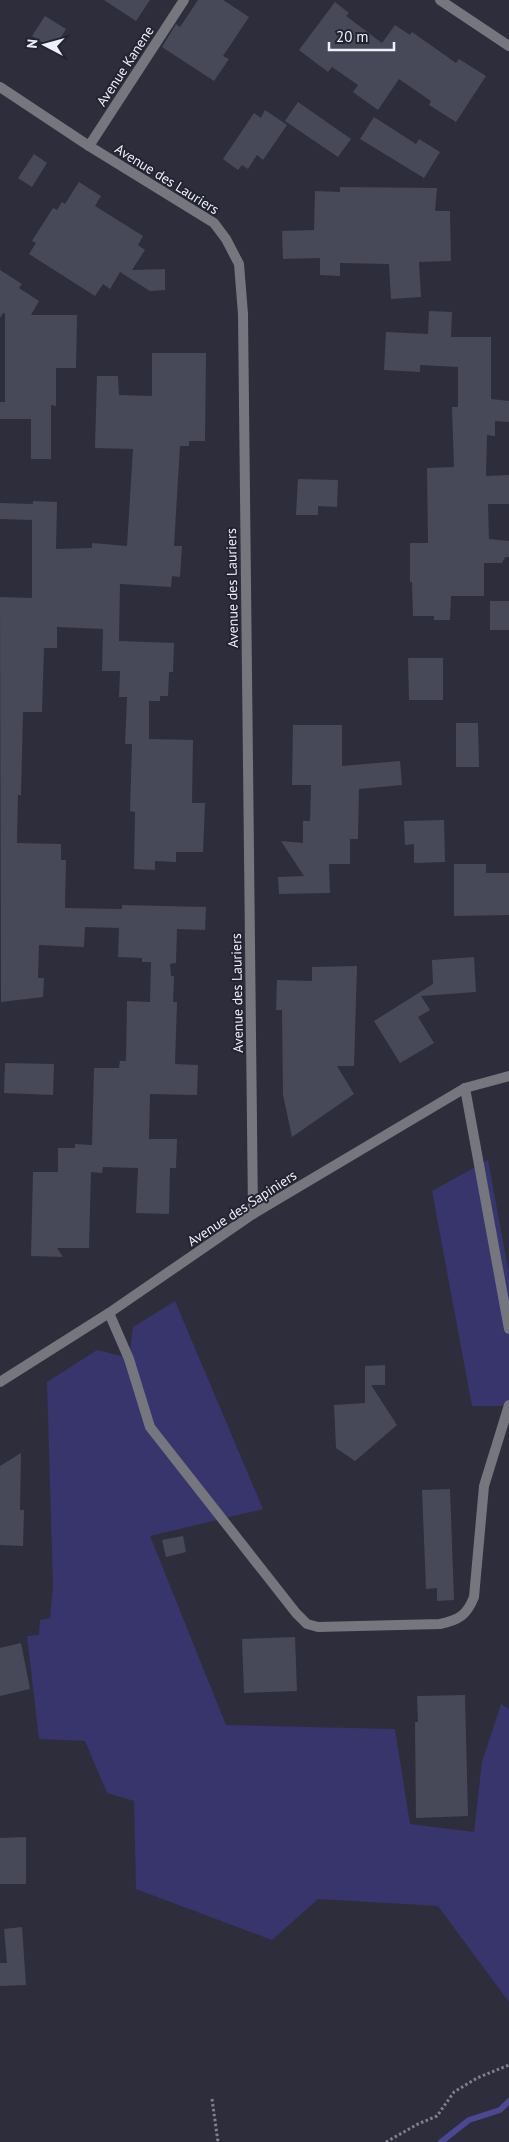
<svg xmlns="http://www.w3.org/2000/svg" width="509" height="2142" font-family="'PT Sans',sans-serif">
<style>
.green{fill:#37356b}
.lines{fill:none;stroke-linecap:round;stroke-linejoin:round}
.stream{stroke:#4b4792;stroke-width:6}
.building{fill:#484958}
.path{stroke:#81818d;stroke-width:3;stroke-dasharray:2.5 2.5;stroke-linecap:butt}
.lane{stroke:#75767e;stroke-width:10}
.street{stroke:#75767e;stroke-width:10}
.labels{text-anchor:middle;dominant-baseline:central;stroke-width:4;stroke-linejoin:round;paint-order:stroke}
.street-label{font-size:14px;fill:#f0f0fa;stroke:#232432}
</style>
<rect width="100%" height="100%" fill="#2d2d3c"/>
<g class="green">
<polygon points="488,1160 509,1274 509,1406 472,1406 432,1191"/>
<polygon points="175,1301 263,1509 150,1536 226,1725 395,1729 410,1824 474,1832 482,1762 501,1704 509,1709 509,2002 438,1906 318,1899 272,1940 136,1889 134,1801 107,1793 85,1741 39,1739 27,1636 39,1635 40,1620 50,1618 53,1586 47,1382 97,1350 129,1358 133,1327"/>
</g>
<g class="lines">
<polyline class="stream" points="441,2142 469,2120 500,2110 509,2101"/>
</g>
<g class="building">
<polygon points="104,0 150,0 136,21"/>
<polygon points="198,0 223,0 249,17 223,56 229,59 214,81 162,47 176,24 180,27"/>
<polygon points="335,2 349,13 346,16 382,43 395,25 410,35 412,32 456,63 459,59 486,76 456,122 429,105 431,101 399,79 378,110 353,92 358,85 332,67 328,72 299,50"/>
<polygon points="45,16 66,29 54,49 32,36"/>
<polygon points="298,102 351,139 338,157 285,121"/>
<polygon points="265,110 287,125 263,160 257,155 248,169 242,165 238,170 223,159 254,113 261,118"/>
<polygon points="374,117 416,144 419,139 440,152 424,178 360,139"/>
<polygon points="34,154 47,163 32,187 18,178"/>
<polygon points="79,182 101,196 95,206 143,236 138,245 145,250 132,270 165,269 165,290 150,291 120,272 110,289 103,284 95,296 29,254 36,243 32,241 53,208 57,210 62,202 65,204"/>
<polygon points="340,187 437,188 435,211 450,211 451,261 419,262 421,297 391,299 389,264 340,263 340,276 320,275 320,258 283,259 282,231 314,230 315,191 340,192"/>
<polygon points="0,270 22,284 19,288 39,301 31,315 77,315 76,368 56,368 56,406 51,405 51,459 31,459 31,419 0,419 0,402 5,402 5,314 3,313 0,318"/>
<polygon points="429,311 452,312 451,337 491,337 491,399 509,401 509,422 495,421 495,436 487,435 486,476 509,475 509,504 488,504 489,539 509,541 509,557 505,557 502,563 484,563 484,596 451,596 450,620 434,620 434,616 413,616 412,582 410,582 410,543 428,543 427,468 454,467 452,407 458,407 458,367 420,365 420,372 384,370 386,332 428,334"/>
<polygon points="152,353 206,353 205,441 189,441 189,446 180,446 174,546 182,546 180,577 172,576 171,587 120,584 119,641 174,643 173,672 169,672 168,696 160,696 160,701 149,701 149,739 193,740 192,803 205,803 203,852 176,852 176,862 155,861 155,870 134,869 135,812 130,811 132,744 125,744 127,697 119,697 120,671 102,671 103,629 57,627 57,648 44,648 42,712 23,712 21,795 18,795 17,843 61,844 61,860 66,860 65,908 122,909 122,905 206,907 205,930 177,929 176,963 170,964 171,976 174,976 173,1002 177,1002 175,1064 198,1065 197,1095 150,1094 149,1139 177,1139 176,1168 170,1168 169,1214 136,1213 138,1168 103,1167 102,1173 91,1172 89,1248 57,1248 63,1257 31,1256 33,1172 58,1172 58,1148 75,1148 75,1144 92,1145 94,1068 119,1068 120,1061 126,1061 127,1001 150,1002 151,962 142,962 142,958 118,957 119,928 85,927 84,947 39,945 38,978 44,978 43,997 1,1002 0,597 32,598 32,520 0,519 0,503 33,504 33,501 57,502 56,549 92,548 92,543 127,546 133,449 95,448 97,376 118,376 119,395 152,396"/>
<polygon points="298,479 338,480 337,507 318,506 318,515 296,515"/>
<rect x="490" y="601" width="19" height="29"/>
<polygon points="408,658 443,658 443,700 409,700"/>
<polygon points="456,723 478,723 479,767 456,767"/>
<polygon points="293,725 342,725 342,766 400,761 402,785 359,789 358,839 350,839 350,864 329,864 330,893 279,894 278,877 304,876 281,841 303,843 303,821 310,821 311,785 292,785"/>
<polygon points="444,820 445,862 414,863 414,844 405,845 404,821"/>
<polygon points="454,864 486,864 486,873 509,873 509,915 454,916"/>
<polygon points="474,957 476,992 421,996 430,1010 418,1017 434,1043 400,1063 374,1021 433,984 432,960"/>
<polygon points="357,966 354,1066 337,1066 354,1094 292,1137 283,1095 282,1010 276,1010 277,980 312,981 312,967"/>
<polygon points="5,1063 54,1064 53,1095 4,1093"/>
<polygon points="385,1365 385,1385 371,1385 397,1425 355,1461 336,1448 334,1405 365,1403 365,1366"/>
<polygon points="21,1453 20,1510 24,1510 23,1546 0,1545 0,1466"/>
<polygon points="450,1489 454,1600 437,1601 437,1588 426,1589 422,1490"/>
<polygon points="183,1536 186,1552 166,1557 162,1540"/>
<polygon points="295,1637 297,1691 244,1693 242,1639"/>
<polygon points="21,1643 30,1689 0,1696 0,1648"/>
<polygon points="465,1695 468,1816 416,1818 415,1722 418,1722 417,1696"/>
<polygon points="26,1837 26,1884 0,1884 0,1838"/>
<polygon points="22,1927 26,1985 0,1986 0,1963 7,1963 4,1929"/>
</g>
<g class="lines">
<g class="path">
<polyline points="212,2099 218,2142"/>
<polyline points="386,2142 418,2124 437,2116 454,2092 477,2078 509,2065"/>
</g>
<g class="lane">
<polyline points="465,1088 509,1329"/>
<path d="M109 1313 129 1359 150 1427 296 1613 307 1624 318 1627 440 1624C459 1620 467 1615 474 1597L484 1486 509 1405"/>
</g>
<g class="street">
<polyline points="440,0 509,46"/>
<polyline points="0,87 89,146 214,223 226,239 239,264 243,314 253,1214"/>
<polyline points="89,146 184,0"/>
<polyline points="0,1382 109,1313 253,1214 465,1088 509,1076"/>
</g>
</g>
<g class="labels">
<g class="street-label">
<text transform="translate(125 66) rotate(-57)">Avenue Kanene</text>
<text transform="translate(167 179) rotate(32)">Avenue des Lauriers</text>
<text transform="translate(232 588) rotate(-91)">Avenue des Lauriers</text>
<text transform="translate(237 993) rotate(-91)">Avenue des Lauriers</text>
<text transform="translate(242 1208) rotate(-33)">Avenue des Sapiniers</text>
</g>
</g>
<g transform="translate(45 45) rotate(276)" stroke="#232432" stroke-width="4" paint-order="stroke">
<path d="M0-4L9 19L0 12L-9 19Z" fill="#f0f0fa"/>
<text y="-8" font-size="14" font-weight="bold" text-anchor="middle" fill="#f0f0fa">N</text>
</g>
<path d="M329 42v8h65v-8" fill="none" stroke="#f0f0fa" stroke-width="2.5"/>
<text x="336" y="42" font-size="15" fill="#f0f0fa" stroke="#232432" stroke-width="4" paint-order="stroke">20 m</text>
</svg>
